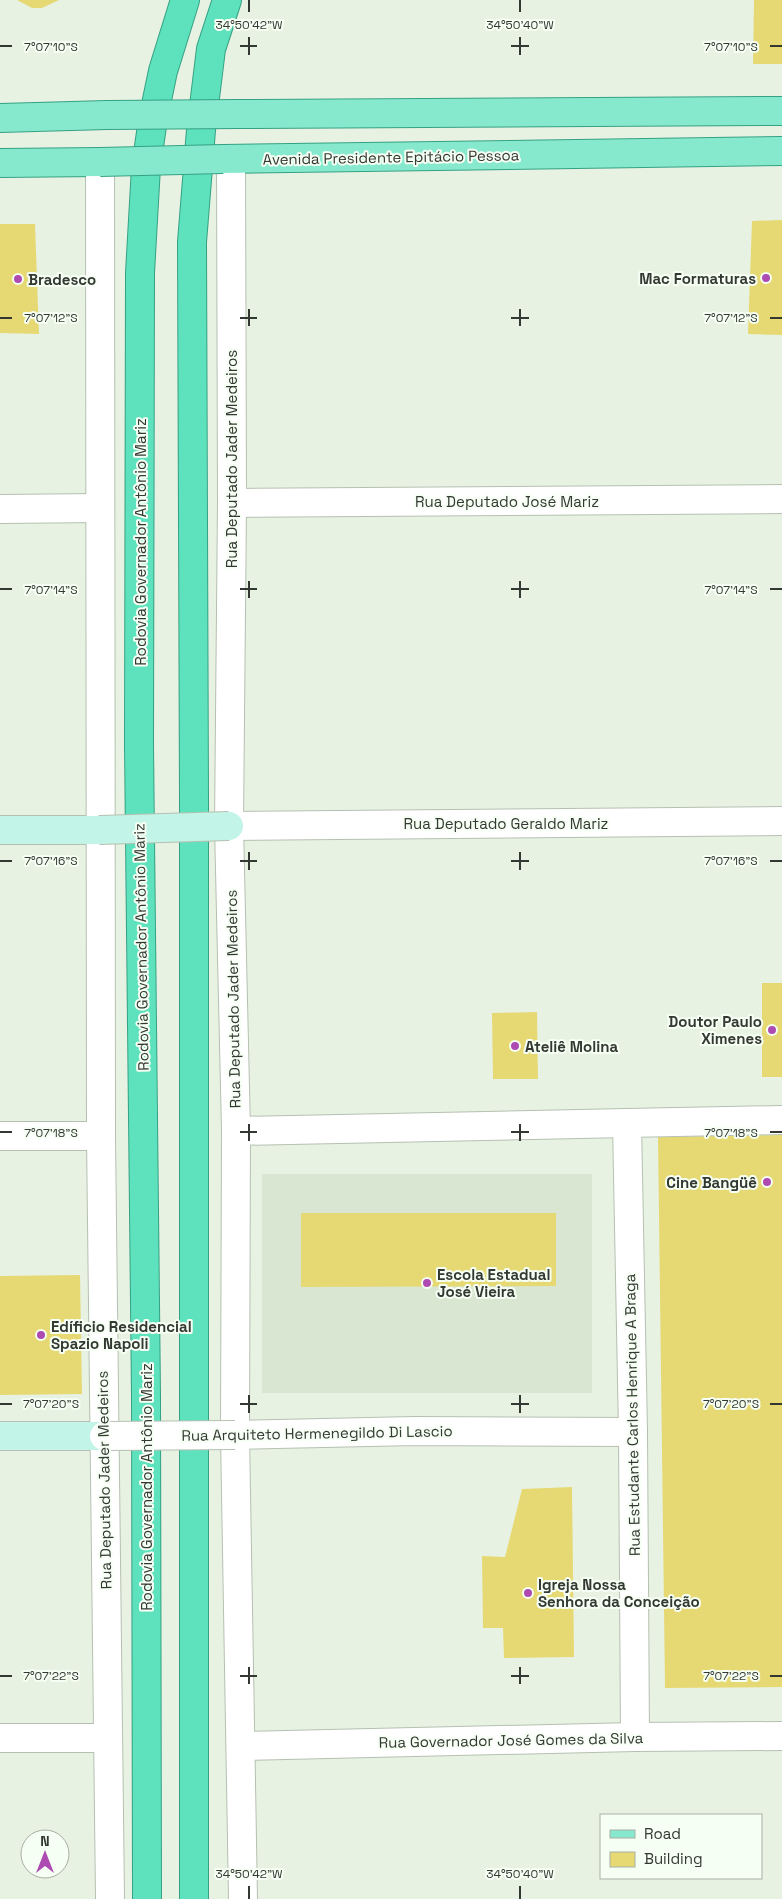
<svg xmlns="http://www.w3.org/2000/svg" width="782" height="1899" font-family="'Space Grotesk',sans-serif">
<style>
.built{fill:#d8e6d2}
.building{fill:#e6d974}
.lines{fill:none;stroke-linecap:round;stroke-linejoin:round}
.minor-casing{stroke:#b6c0b2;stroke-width:30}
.tertiary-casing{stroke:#b6c0b2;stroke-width:30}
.secondary-casing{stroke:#b6c0b2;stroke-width:30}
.primary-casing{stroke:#35a183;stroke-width:30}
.trunk-casing{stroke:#35a183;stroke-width:30}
.minor{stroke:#fff;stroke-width:28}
.tertiary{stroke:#fff;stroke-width:28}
.secondary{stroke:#c2f4e7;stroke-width:28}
.primary{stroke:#86e9ce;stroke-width:28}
.trunk{stroke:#5ee2be;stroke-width:28}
.tertiary-bridge-casing{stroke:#b6c0b2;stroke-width:30;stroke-linecap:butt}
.secondary-bridge-casing{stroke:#b6c0b2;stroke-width:30;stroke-linecap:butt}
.primary-bridge-casing{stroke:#35a183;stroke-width:30;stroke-linecap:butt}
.tertiary-bridge{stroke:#fff;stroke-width:28}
.secondary-bridge{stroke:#c2f4e7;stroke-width:28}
.primary-bridge{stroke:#86e9ce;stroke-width:28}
.ticks{fill:none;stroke:#343832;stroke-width:2}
.poi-dot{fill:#ad4bb2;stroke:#f6fff3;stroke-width:2}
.labels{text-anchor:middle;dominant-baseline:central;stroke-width:4;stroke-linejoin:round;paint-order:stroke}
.street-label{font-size:15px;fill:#343832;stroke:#f6fff3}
.poi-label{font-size:15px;font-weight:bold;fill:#343832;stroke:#f6fff3;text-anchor:start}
.ticks-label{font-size:12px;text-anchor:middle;fill:#343832;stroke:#f6fff3;stroke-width:4;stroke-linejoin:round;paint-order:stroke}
</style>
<rect width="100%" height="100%" fill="#e8f2e3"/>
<rect class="built" x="262" y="1174" width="330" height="219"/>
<g class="building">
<polygon points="17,0 59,0 42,8 32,8"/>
<polygon points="754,0 782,0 782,64 753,64"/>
<polygon points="782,220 782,335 748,334 752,221"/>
<polygon points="0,224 35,224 39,334 0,333"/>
<rect x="762" y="983" width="20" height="94"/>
<polygon points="537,1012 538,1079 493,1079 492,1013"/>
<polygon points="782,1135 782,1687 665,1688 658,1137"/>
<polygon points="301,1213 556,1213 556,1286 301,1287"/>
<polygon points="80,1275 82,1394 0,1395 0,1276"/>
<polygon points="572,1487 574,1657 504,1658 503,1628 483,1628 482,1556 505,1557 522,1489"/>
</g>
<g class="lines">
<g class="minor-casing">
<g id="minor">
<polyline points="231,159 232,503 229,826 236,1131 235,1435 243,1899"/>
<polyline points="100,162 101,1136 110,1899"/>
<polyline points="232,503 782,499"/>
<polyline points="0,509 100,508"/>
<polyline points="236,1131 627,1123"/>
<polyline points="0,1136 101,1136"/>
<polyline points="0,1738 107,1738"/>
<polyline points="241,1746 635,1737"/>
</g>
</g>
<g class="tertiary-casing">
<g id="tertiary">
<polyline points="229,826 782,821"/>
<polyline points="782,1120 627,1123 633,1432 635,1737 782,1736"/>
<polyline points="235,1435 415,1431 633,1432"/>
</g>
</g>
<g class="secondary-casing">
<g id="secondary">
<polyline points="0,830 99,830"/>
<polyline points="0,1436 104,1436"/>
</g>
</g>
<g class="primary-casing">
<g id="primary">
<polyline points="238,114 782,111"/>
<polyline points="0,118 107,115"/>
<polyline points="223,159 782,151"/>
<polyline points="0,163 100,162"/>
</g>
</g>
<g class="trunk-casing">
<g id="trunk">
<polyline points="147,1899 146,1396 139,745 140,273 146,167 153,119 163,71 185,0"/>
<polyline points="194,1899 194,800 192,242 201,130 211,49 227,0"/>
</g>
</g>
<use href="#minor" class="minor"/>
<use href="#tertiary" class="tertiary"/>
<use href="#secondary" class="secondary"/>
<use href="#primary" class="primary"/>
<use href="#trunk" class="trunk"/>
<g class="tertiary-bridge-casing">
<polyline id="tertiary-bridge" points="104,1436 235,1435"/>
</g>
<g class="secondary-bridge-casing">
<polyline id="secondary-bridge" points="99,830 229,826"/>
</g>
<g class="primary-bridge-casing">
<g id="primary-bridge">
<polyline points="107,115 238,114"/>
<polyline points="100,162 223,159"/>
</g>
</g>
<use href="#tertiary-bridge" class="tertiary-bridge"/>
<use href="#secondary-bridge" class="secondary-bridge"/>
<use href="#primary-bridge" class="primary-bridge"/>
</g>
<path class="ticks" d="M249 0V12M520 0V12M249 37V55M520 37V55M0 46H12M240 46H257M511 46H529M770 46H782M249 309V326M520 309V326M0 318H12M240 318H257M511 318H529M770 318H782M249 581V598M520 581V598M0 589H12M240 589H257M511 589H529M770 589H782M249 852V870M520 852V870M0 861H12M240 861H257M511 861H529M770 861H782M249 1124V1141M520 1124V1141M0 1132H12M240 1132H257M511 1132H529M770 1132H782M249 1395V1413M520 1395V1413M0 1404H12M240 1404H257M511 1404H529M770 1404H782M249 1667V1684M520 1667V1684M0 1676H12M240 1676H257M511 1676H529M770 1676H782M249 1886V1899M520 1886V1899"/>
<g class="poi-dot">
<circle cx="766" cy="278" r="5"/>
<circle cx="18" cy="279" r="5"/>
<circle cx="772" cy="1030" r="5"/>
<circle cx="515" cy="1046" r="5"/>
<circle cx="767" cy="1182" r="5"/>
<circle cx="427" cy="1283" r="5"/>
<circle cx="41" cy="1335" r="5"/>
<circle cx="528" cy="1593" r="5"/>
</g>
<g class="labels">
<g class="street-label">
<text transform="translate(391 157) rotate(-1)">Avenida Presidente Epitácio Pessoa</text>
<text transform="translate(231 459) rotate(-90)">Rua Deputado Jader Medeiros</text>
<text x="507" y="501">Rua Deputado José Mariz</text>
<text transform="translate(140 542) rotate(-90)">Rodovia Governador Antônio Mariz</text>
<text x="506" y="823">Rua Deputado Geraldo Mariz</text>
<text transform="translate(141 947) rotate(-91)">Rodovia Governador Antônio Mariz</text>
<text transform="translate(233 999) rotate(-91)">Rua Deputado Jader Medeiros</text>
<text transform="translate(632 1415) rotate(-91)">Rua Estudante Carlos Henrique A Braga</text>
<text transform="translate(317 1433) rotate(-1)">Rua Arquiteto Hermenegildo Di Lascio</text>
<text transform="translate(104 1480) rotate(-91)">Rua Deputado Jader Medeiros</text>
<text transform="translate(146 1487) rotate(-90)">Rodovia Governador Antônio Mariz</text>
<text transform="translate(511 1740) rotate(-1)">Rua Governador José Gomes da Silva</text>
</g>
<g class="poi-label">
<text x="756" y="278" text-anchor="end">Mac Formaturas</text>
<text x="28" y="279">Bradesco</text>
<text x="762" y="1021" text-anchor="end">Doutor Paulo<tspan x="762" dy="17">Ximenes</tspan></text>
<text x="525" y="1046">Ateliê Molina</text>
<text x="757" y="1182" text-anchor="end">Cine Bangüê</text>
<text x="437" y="1274">Escola Estadual<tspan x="437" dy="17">José Vieira</tspan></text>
<text x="51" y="1326">Edíficio Residencial<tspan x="51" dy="17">Spazio Napoli</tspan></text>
<text x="538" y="1584">Igreja Nossa<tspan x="538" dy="17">Senhora da Conceição</tspan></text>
</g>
</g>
<g class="ticks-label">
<text x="249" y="29">34°50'42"W</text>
<text x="520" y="29">34°50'40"W</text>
<text x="51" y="51">7°07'10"S</text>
<text x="731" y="51">7°07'10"S</text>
<text x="51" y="322">7°07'12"S</text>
<text x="731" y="322">7°07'12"S</text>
<text x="51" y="594">7°07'14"S</text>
<text x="731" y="594">7°07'14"S</text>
<text x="51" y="865">7°07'16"S</text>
<text x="731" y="865">7°07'16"S</text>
<text x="51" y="1137">7°07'18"S</text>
<text x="731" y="1137">7°07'18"S</text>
<text x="51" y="1408">7°07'20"S</text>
<text x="731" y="1408">7°07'20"S</text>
<text x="51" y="1680">7°07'22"S</text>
<text x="731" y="1680">7°07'22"S</text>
<text x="249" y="1878">34°50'42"W</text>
<text x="520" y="1878">34°50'40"W</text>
</g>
<rect x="600" y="1814" width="162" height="65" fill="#f6fff3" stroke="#a8afa6"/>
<rect x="610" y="1830" width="25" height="8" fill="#86e9ce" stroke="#a8afa6"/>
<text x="644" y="1839" font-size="15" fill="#343832">Road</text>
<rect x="610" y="1852" width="25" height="15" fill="#e6d974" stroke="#a8afa6"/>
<text x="644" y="1864" font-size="15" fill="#343832">Building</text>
<g transform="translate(45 1854)"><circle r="24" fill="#f6fff3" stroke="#a8afa6"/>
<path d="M0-4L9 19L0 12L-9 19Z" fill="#ad4bb2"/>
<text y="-8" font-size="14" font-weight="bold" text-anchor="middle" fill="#343832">N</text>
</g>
</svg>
